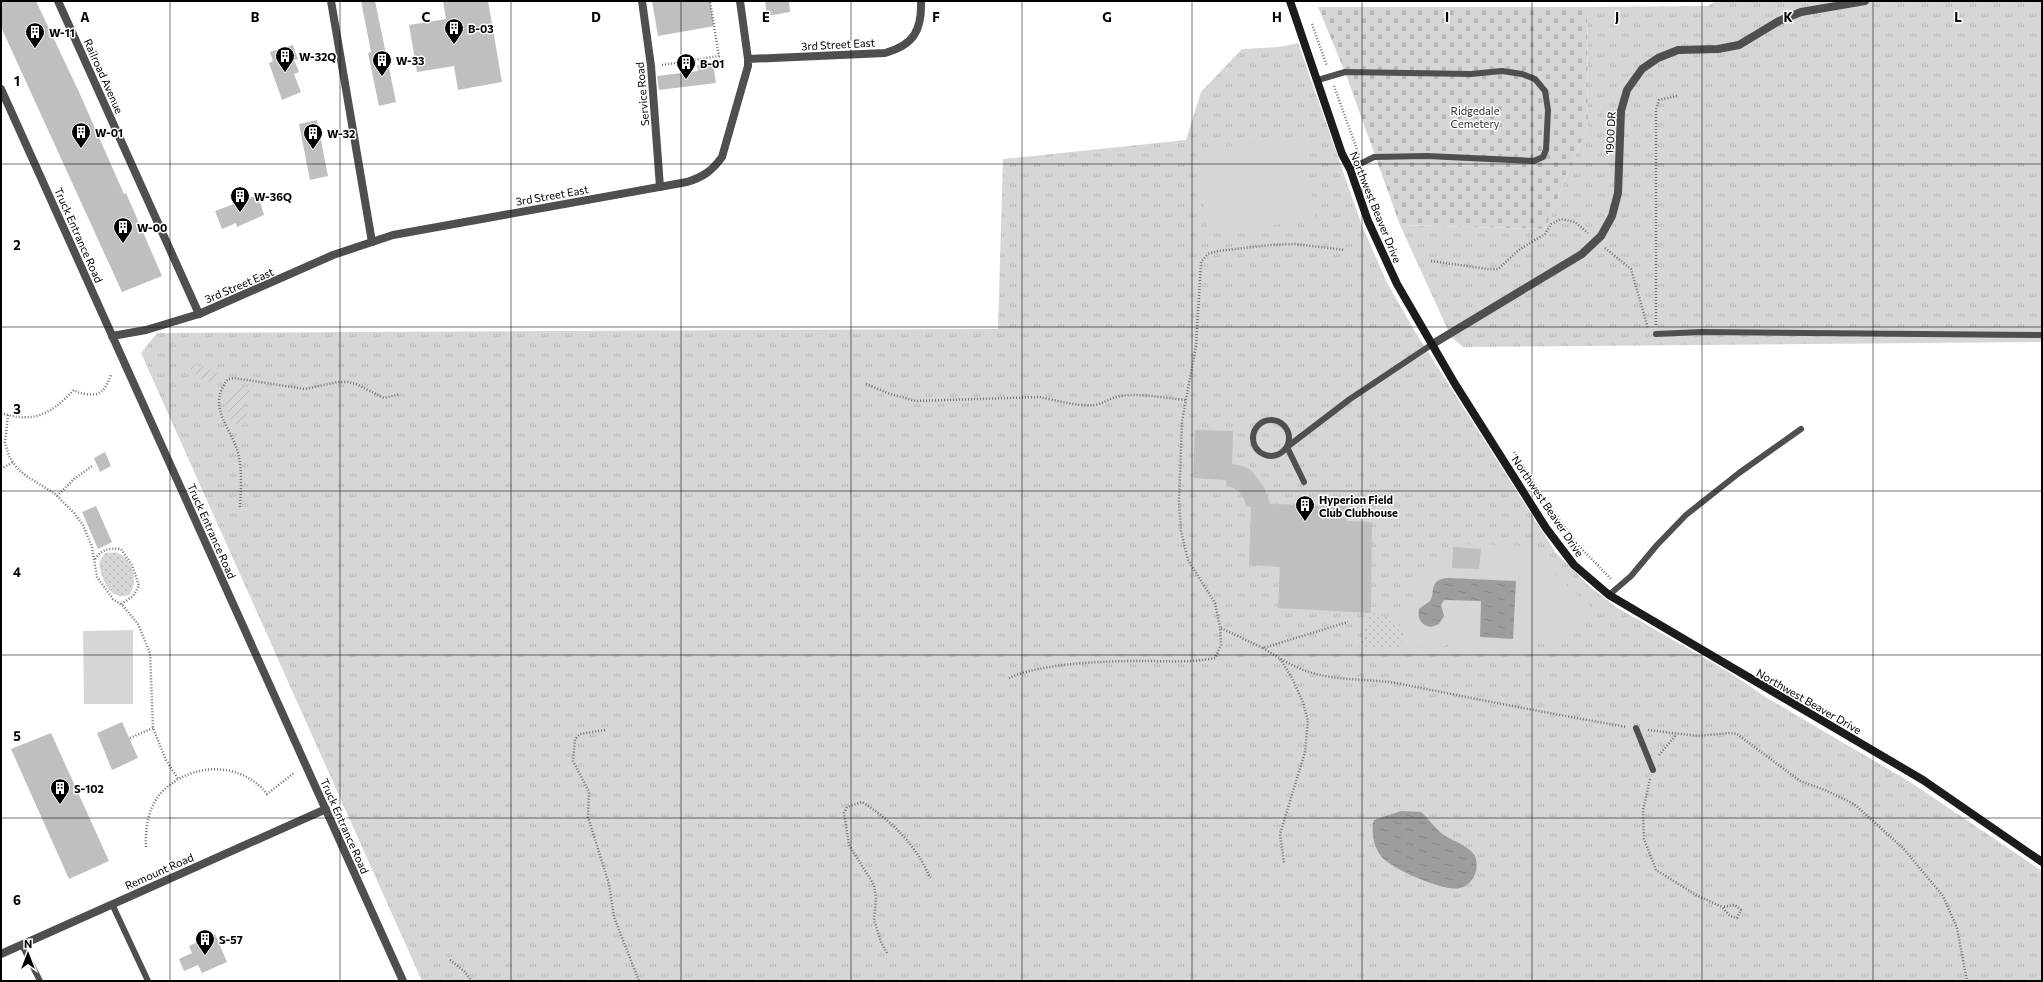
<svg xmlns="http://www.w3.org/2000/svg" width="2043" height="982" font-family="Commissioner,sans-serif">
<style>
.grass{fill:url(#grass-tufts)}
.cemetery{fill:url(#cemetery-stones)}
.park{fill:url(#park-dots)}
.garden{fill:url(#garden-furrows)}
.pitch{fill:#d6d6d6}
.water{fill:url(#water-ripples)}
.building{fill:#bfbfbf}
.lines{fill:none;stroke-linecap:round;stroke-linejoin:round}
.path{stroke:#717171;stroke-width:2.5;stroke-dasharray:1 2;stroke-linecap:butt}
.lane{stroke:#4f4f4f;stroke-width:6}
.street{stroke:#4f4f4f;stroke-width:8}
.secondary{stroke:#1c1c1c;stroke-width:8}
.grid{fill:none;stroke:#000;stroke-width:1;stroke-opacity:0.55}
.labels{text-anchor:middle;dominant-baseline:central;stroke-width:3;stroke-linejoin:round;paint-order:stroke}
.poi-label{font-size:11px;font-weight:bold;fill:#000;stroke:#fff;text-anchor:start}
.street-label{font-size:11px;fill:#000;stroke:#fff}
.park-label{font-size:11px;fill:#2d2d2d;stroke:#fff}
.grid-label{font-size:13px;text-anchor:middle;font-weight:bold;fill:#000;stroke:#fff;stroke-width:3;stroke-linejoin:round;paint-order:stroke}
</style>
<defs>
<pattern id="grass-tufts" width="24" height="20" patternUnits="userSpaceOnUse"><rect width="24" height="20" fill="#d6d6d6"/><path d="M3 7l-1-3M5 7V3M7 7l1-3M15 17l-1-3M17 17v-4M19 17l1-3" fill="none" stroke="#b6b6b6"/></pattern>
<pattern id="cemetery-stones" width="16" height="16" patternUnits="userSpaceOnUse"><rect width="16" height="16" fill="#d6d6d6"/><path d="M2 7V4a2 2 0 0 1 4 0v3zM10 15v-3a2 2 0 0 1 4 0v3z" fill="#b6b6b6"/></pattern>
<pattern id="park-dots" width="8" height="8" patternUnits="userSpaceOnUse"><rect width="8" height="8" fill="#d6d6d6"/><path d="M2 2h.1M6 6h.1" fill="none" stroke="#b6b6b6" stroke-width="1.8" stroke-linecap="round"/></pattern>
<pattern id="garden-furrows" width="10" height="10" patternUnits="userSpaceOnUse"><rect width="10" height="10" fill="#d6d6d6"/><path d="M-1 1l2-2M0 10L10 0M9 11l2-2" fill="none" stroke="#b6b6b6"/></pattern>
<pattern id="water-ripples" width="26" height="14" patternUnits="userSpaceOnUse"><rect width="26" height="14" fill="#9d9d9d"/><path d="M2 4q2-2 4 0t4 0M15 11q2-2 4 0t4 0" fill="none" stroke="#858585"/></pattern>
</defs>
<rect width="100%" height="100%" fill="#fff"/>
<g class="grass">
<polygon points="1716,1 2042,1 2042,342 1463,347 1451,337 1400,225 1545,229 1588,125 1587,7 1708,6"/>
<polygon points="1298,43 1361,223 1386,281 1414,330 1556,553 1589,586 1616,607 1732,674 1767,698 1907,780 2042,871 2042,981 422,981 141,353 157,333 998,329 1003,159 1186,140 1201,92 1242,49 1279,47"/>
</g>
<polygon class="cemetery" points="1318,7 1587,7 1588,125 1545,229 1400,225 1345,72"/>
<g class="park">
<path d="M105 553C109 553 114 552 118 553 133 559 139 583 129 595 110 602 101 578 99 563Z"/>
<path d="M1371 608 1376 616C1403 618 1394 619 1406 639L1400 643V648L1358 647Z"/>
</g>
<g class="garden">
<path d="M193 364 215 371 217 373 215 380C206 386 194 374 189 366Z"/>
<path d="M238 385 246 387C252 392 249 399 244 404L248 418 243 425C230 425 228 413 225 402L229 391Z"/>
</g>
<g class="pitch">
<polygon points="1304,137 1315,220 1279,224 1277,223 1276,225 1247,228 1245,227 1243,229 1208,234 1197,151 1231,146 1234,148 1236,146"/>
<polygon points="1450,544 1524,546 1592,608 1559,645 1530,643 1530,654 1454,651 1454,639 1450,639 1450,643 1440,648 1424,649 1409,641 1402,632 1399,616 1414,594 1415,571 1450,555"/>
<polygon points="133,630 133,704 84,704 83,631"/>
</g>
<g class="water">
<path d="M1449 578 1516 581 1513 639 1480 637 1481 601 1444 600 1441 605 1444 616 1439 624 1431 627C1421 626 1417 618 1419 609 1422 606 1427 604 1430 601 1436 593 1427 579 1449 578Z"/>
<path d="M1401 811 1421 812C1428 818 1433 826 1440 832 1450 841 1468 844 1475 856 1477 861 1477 866 1476 871 1474 879 1468 886 1460 888 1444 892 1399 871 1386 861 1375 853 1370 833 1374 820Z"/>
</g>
<g class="building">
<polygon points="1,1 36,1 79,92 124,194 126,193 162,276 122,292 1,27"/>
<polygon points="361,1 375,1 396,102 379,106 368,53 371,52"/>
<polygon points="443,1 488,1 502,82 458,90 454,66 417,72 409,25 446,19"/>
<polygon points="652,1 710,1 714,26 658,36"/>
<polygon points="765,1 789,1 790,12 767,16"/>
<polygon points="293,45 298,59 294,60 299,72 294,74 301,92 282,100 269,63 273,61 270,52"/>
<polygon points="713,63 716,83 659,90 657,76 698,71 697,65"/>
<polygon points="317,120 328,176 310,180 299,124"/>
<polygon points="258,195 264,215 237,227 236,223 222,229 215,211"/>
<polygon points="1195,430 1233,431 1232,464 1242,466 1251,470 1264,487 1270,504 1347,506 1347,521 1372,522 1371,613 1278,608 1280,567 1249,565 1251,507 1246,506 1245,501 1239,491 1227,485 1226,480 1193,478"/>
<polygon points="105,452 111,466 100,472 94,458"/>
<polygon points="96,506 112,542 98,549 82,512"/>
<polygon points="1453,547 1481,549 1479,569 1452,568"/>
<polygon points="122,722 138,758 112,770 97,733"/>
<polygon points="51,733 109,861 69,879 11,749"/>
<polygon points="215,934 227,962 202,973 198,965 184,971 179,959 192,953 189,946"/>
</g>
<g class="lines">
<g class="path">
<polyline points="1312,24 1327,66"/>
<polyline points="662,65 719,56 710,1"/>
<polyline points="1334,86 1359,155"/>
<polyline points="1605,248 1631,269 1648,328"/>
<polyline points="1431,261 1488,269 1498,269 1520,249 1545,234 1551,224 1561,219 1575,222 1588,233"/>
<polyline points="1656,325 1656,109 1659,100 1677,96"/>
<path d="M866 384 890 394 916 401 1039 397C1055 400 1079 407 1095 405 1103 404 1111 397 1121 396 1142 393 1164 398 1186 400"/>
<path d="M1 413C36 424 51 413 74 390 78 393 81 393 86 394 101 397 106 388 111 375"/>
<polyline points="8,415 5,442 9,456 17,468 26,476 54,493 74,513 83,525 92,547 97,577 113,599 123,606 138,624 150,653 153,728 166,760 178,779"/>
<polyline points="1514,452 1548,504 1577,544 1612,580"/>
<polyline points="1,469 13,462"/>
<polyline points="57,496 74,479 92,466"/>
<path d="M240 507C241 490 242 473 239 457 233 427 205 409 228 379L234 378 305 389 338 382H348L356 384 384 398 400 394"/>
<path d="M95 559C102 549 109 548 121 549L132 565 139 586 133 596 120 605"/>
<polyline points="1221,628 1263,648 1348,622"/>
<path d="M1263 648C1282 660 1303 673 1326 676 1351 681 1376 679 1401 684 1476 699 1552 714 1627 727"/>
<polyline points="1280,659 1291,676 1303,702 1308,721 1305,752 1280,834 1284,863"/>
<path d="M1009 678C1042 663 1105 661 1142 661 1166 661 1191 663 1215 658L1221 645 1220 627 1215 603 1188 560 1181 531 1179 501 1182 421 1196 346 1201 262 1208 254 1218 251 1270 245 1295 244 1345 250"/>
<polyline points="605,730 580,734 575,739 573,761 589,792 588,817 609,884 614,917 639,981"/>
<polyline points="1648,730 1697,736 1730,733 1737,734 1800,781 1825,790 1854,804 1904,849 1943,896 1957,928 1967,981"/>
<polyline points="130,738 153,728"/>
<polyline points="1659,755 1676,735"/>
<polyline points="1650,779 1643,810 1644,839 1656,870 1696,895 1722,907 1730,916 1737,918 1741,910 1735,905 1722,907"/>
<path d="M146 847C145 830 148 808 160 794 188 763 239 759 267 794L294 773"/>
<path d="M887 953 881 942 874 920 876 898 874 885 849 845 844 813 847 807 862 802C891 820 917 846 930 878"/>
<polyline points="450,960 464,971 472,981"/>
</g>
<g class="lane">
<polyline points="1318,80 1345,72 1471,74 1502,71 1522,74 1535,79 1545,91 1548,110 1546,150 1543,157 1534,161 1427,156 1374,157 1350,169"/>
<polyline points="1656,334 1702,332 2042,335"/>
<circle cx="1271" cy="438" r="18"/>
<polyline points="1304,482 1287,447 1350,399 1431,345"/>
<polyline points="1609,595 1631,576 1657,545 1686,515 1739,473 1801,429"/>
<polyline points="1636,728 1653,770"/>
<polyline points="112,904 148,981"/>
<polyline points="22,945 40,981"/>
</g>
<g class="street">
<polyline points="58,1 199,314"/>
<polyline points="331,1 372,242"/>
<polyline points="642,1 651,66 660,187"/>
<polyline points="740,1 748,59"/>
<polyline points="1,89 403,981"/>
<path d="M112 336 146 330 199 314 333 255 393 235 687 182C703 177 712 171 722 157L748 66V59L885 53C914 45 922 30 921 1"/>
<polyline points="1431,345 1582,254 1601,236 1612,216 1618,193 1621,111 1627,90 1642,69 1658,58 1678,50 1718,49 1739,45 1779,21 1801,12 1865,1"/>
<polyline points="1,954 326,809"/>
</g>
<polyline class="secondary" points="1290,1 1342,154 1350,169 1368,221 1397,284 1455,384 1546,528 1574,565 1609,595 1923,780 2042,862"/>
</g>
<path class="grid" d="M170 1V981M340 1V981M511 1V981M681 1V981M851 1V981M1022 1V981M1192 1V981M1362 1V981M1532 1V981M1702 1V981M1873 1V981M1 164H2042M1 327H2042M1 491H2042M1 655H2042M1 818H2042"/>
<defs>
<g id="building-pin" transform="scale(1)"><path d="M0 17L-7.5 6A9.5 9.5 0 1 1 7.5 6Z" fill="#000" stroke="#fff"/><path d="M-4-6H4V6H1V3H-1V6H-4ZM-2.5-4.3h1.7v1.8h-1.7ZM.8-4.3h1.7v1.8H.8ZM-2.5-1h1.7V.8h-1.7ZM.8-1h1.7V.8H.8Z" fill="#fff"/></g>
</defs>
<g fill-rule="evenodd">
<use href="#building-pin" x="454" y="28"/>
<use href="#building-pin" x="35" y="32"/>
<use href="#building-pin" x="285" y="56"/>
<use href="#building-pin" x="382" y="60"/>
<use href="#building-pin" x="686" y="63"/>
<use href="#building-pin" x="81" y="132"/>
<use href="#building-pin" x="313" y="133"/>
<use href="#building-pin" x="240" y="196"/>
<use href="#building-pin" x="123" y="227"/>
<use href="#building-pin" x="1305" y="505"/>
<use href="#building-pin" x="60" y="788"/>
<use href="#building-pin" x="205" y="939"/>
</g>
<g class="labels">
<g class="poi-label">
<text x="468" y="28">B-03</text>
<text x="49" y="32">W-11</text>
<text x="299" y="56">W-32Q</text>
<text x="396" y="60">W-33</text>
<text x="700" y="63">B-01</text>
<text x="95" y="132">W-01</text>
<text x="327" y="133">W-32</text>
<text x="254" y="196">W-36Q</text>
<text x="137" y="227">W-00</text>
<text x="1319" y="499">Hyperion Field<tspan x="1319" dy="13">Club Clubhouse</tspan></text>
<text x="74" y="788">S-102</text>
<text x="219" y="939">S-57</text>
</g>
<g class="street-label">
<text transform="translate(838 44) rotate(-3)">3rd Street East</text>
<text transform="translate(104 76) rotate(66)">Railroad Avenue</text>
<text transform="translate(642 94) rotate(-95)">Service Road</text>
<text transform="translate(1610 133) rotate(-87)">1900 DR</text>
<text transform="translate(552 195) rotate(-10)">3rd Street East</text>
<text transform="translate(1376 207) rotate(68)">Northwest Beaver Drive</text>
<text transform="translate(79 235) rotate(66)">Truck Entrance Road</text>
<text transform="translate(239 285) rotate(-23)">3rd Street East</text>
<text transform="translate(1548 506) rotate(56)">Northwest Beaver Drive</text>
<text transform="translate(212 531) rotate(66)">Truck Entrance Road</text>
<text transform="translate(1809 701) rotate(30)">Northwest Beaver Drive</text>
<text transform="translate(345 826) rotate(66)">Truck Entrance Road</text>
<text transform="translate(159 871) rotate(-24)">Remount Road</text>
</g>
<g class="park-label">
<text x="1475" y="110">Ridgedale<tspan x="1475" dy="13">Cemetery</tspan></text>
</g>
</g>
<g class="grid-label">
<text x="85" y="22">A</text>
<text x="255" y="22">B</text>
<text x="426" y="22">C</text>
<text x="596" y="22">D</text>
<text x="766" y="22">E</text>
<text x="936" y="22">F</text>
<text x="1107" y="22">G</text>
<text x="1277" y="22">H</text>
<text x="1447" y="22">I</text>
<text x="1617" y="22">J</text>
<text x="1788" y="22">K</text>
<text x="1958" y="22">L</text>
<text x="17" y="86">1</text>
<text x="17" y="250">2</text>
<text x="17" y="414">3</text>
<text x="17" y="577">4</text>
<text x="17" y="741">5</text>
<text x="17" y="905">6</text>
</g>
<rect width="2043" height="982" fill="none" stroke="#000000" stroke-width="4"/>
<g transform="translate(28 954)" stroke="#ffffff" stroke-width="3" paint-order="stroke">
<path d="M0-3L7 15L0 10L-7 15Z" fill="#000000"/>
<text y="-6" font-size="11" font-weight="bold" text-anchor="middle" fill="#000000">N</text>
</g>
</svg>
